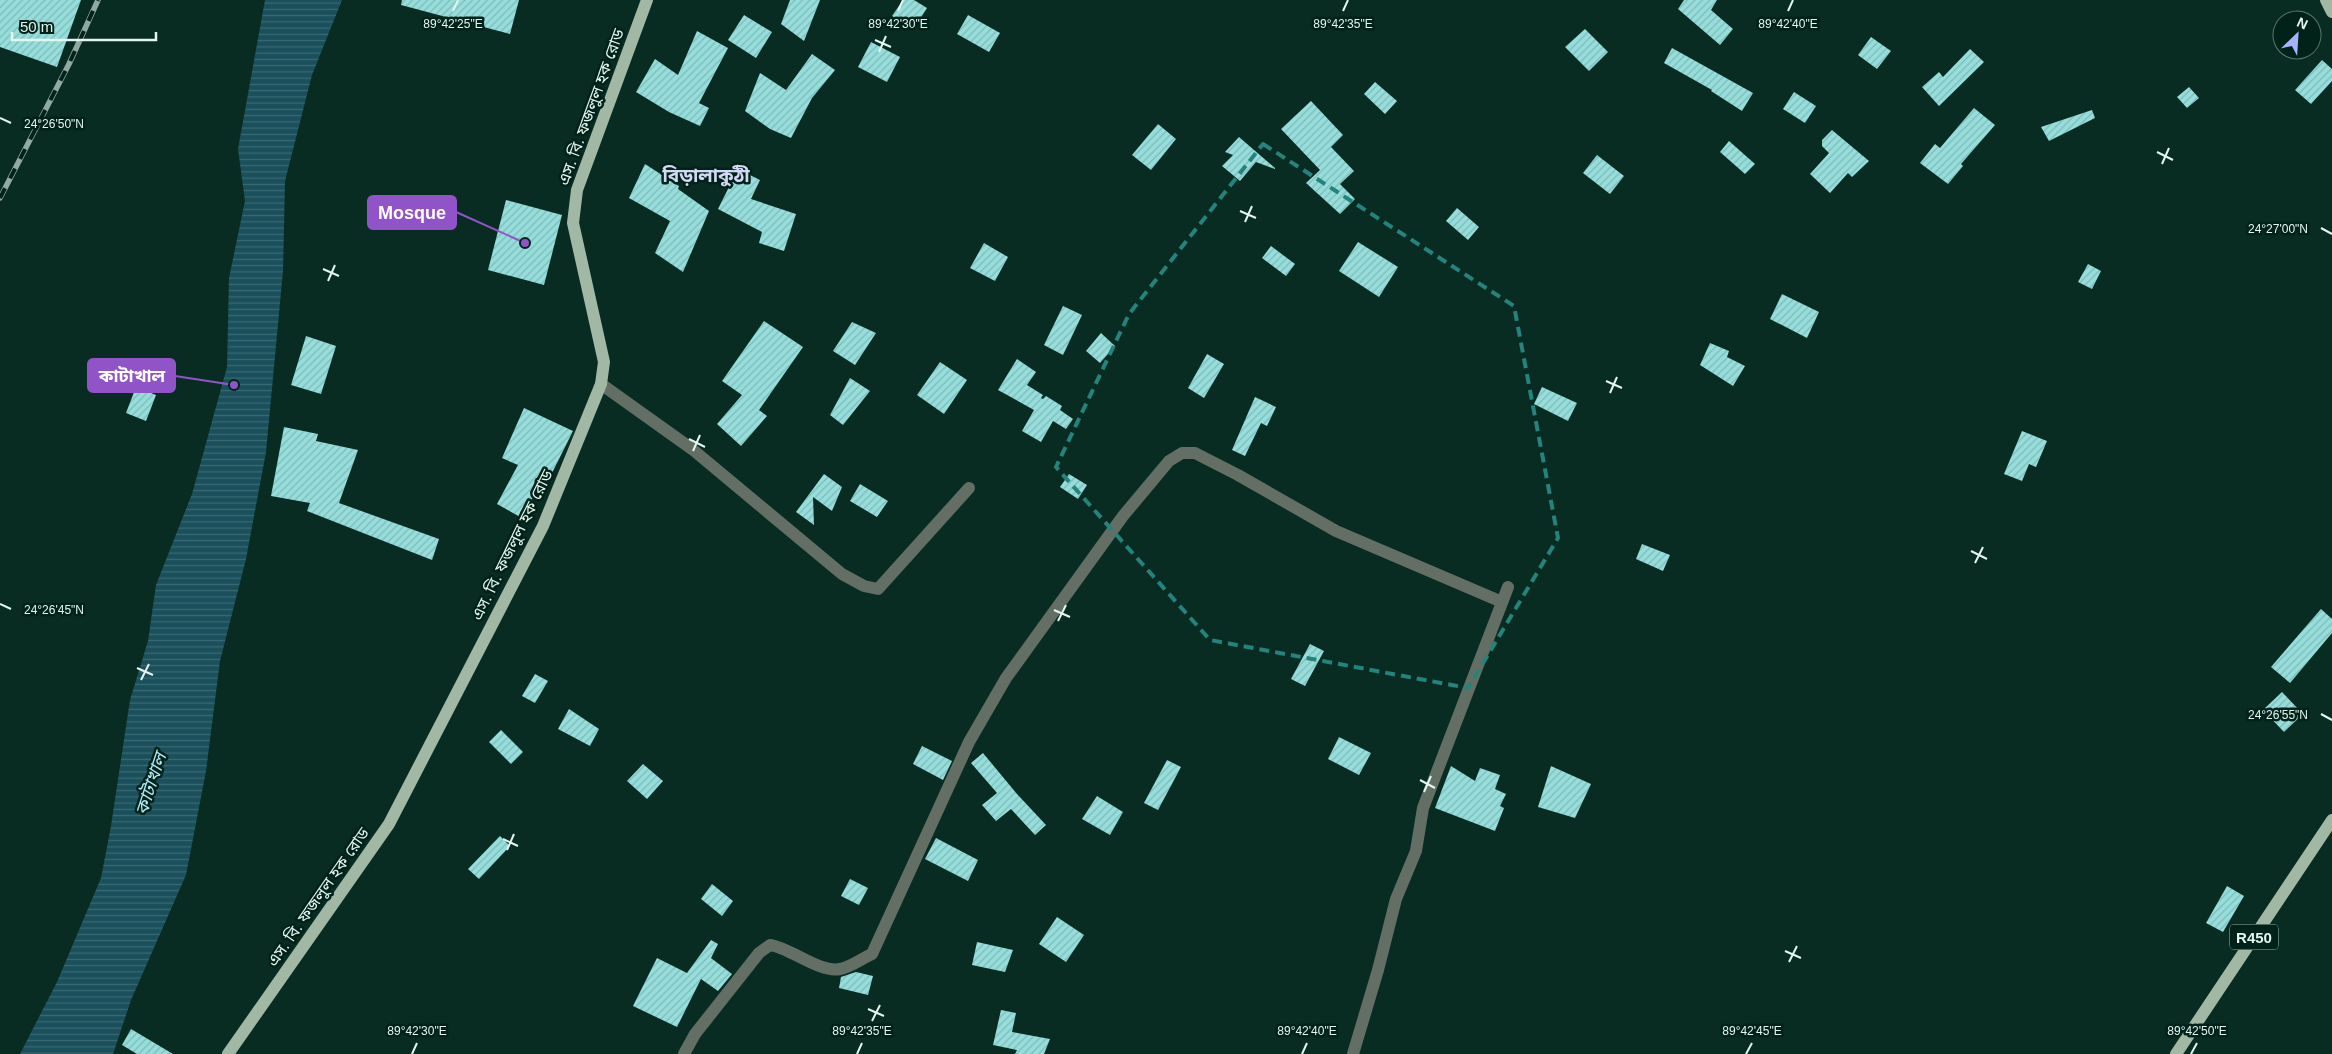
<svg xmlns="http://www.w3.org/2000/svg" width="2332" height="1054" font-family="Arial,'Noto Sans Bengali',sans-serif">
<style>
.water{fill:url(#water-rules)}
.building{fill:url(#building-hatch)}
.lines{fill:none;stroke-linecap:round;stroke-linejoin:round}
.minor{stroke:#636e65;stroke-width:12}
.major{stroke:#a1b8a5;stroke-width:12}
.rail-casing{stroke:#90a9a1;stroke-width:5.5}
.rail{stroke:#002219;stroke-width:4;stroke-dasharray:11;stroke-linecap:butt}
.marked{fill:none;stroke:#24837b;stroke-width:4;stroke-dasharray:10 6;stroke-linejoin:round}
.ticks{fill:none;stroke:#e2f5ee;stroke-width:2}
.labels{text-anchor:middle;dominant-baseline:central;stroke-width:5;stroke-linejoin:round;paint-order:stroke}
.shield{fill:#002219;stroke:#9eb6ae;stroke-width:1}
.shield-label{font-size:15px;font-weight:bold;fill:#e2f5ee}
.street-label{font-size:16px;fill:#e2f5ee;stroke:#002219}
.water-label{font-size:18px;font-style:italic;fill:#b0eaf8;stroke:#002219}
.quarter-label{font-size:19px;font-weight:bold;fill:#d4d9f6;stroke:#002219}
.ticks-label{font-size:12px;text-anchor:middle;fill:#e2f5ee;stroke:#002219;stroke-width:5;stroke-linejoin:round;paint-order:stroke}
.leader{fill:none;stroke:#9054c8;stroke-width:2}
.callout-dot{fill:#9054c8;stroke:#002219;stroke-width:2}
.callout{fill:#9054c8;stroke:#9054c8;stroke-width:2}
.callout-label{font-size:18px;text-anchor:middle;font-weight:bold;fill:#fff}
</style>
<defs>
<pattern id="water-rules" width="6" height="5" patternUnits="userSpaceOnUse" patternTransform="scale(1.25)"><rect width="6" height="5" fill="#1a505b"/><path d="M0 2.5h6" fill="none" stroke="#3b6a73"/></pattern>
<pattern id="building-hatch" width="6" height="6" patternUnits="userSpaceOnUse" patternTransform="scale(1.25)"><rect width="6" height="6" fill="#95dedb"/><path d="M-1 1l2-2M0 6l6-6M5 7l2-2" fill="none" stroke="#81b9b6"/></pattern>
</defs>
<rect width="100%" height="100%" fill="#092c22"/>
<polygon class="water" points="265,0 342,0 312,75 285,181 283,271 266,452 246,559 220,661 206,771 186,875 131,1000 113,1054 20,1054 57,982 101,878 111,826 130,700 148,641 156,585 192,494 227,367 229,278 245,201 238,149"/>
<g class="building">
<polygon points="0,0 81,0 57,67 0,47"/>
<polygon points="402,0 519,0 510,34 401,5"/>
<polygon points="790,0 820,0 804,41 781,24"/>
<polygon points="903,0 914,0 927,8 913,30 892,16"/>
<polygon points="1684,0 1717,0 1711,10 1733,29 1720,45 1678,9"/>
<polygon points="744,15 772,32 756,58 728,40"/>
<polygon points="968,15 1000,33 989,52 957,34"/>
<polygon points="1585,29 1608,52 1589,71 1565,47"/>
<polygon points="697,31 728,48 699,103 709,108 700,126 669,112 636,92 655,59 678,75"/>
<polygon points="1871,37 1891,51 1877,69 1858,55"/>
<polygon points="871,42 900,57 887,82 858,67"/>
<polygon points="1672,48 1753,93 1742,111 1711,91 1712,90 1664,63"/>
<polygon points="1970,49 1984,62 1939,106 1922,87 1939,72 1943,77"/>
<polygon points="812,54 835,70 812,98 791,138 770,129 745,111 760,73 786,90"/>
<polygon points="2322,60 2332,69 2332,81 2311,104 2295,90"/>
<polygon points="1375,82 1397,101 1385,114 1364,94"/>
<polygon points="2189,87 2199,98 2187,108 2177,97"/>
<polygon points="1794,92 1816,106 1805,123 1783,109"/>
<polygon points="1311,101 1343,135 1331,147 1354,171 1340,184 1355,199 1340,214 1306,183 1320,170 1281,129"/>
<polygon points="1974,108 1995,125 1961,164 1963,166 1948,184 1920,163 1935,144 1940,148"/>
<polygon points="2092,110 2095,118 2049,141 2041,127"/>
<polygon points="1158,124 1176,139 1151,170 1132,155"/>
<polygon points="1832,130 1869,161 1852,177 1848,173 1830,193 1810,174 1829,153 1822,146 1822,140"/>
<polygon points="1239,137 1275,168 1275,169 1256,162 1240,181 1222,166 1233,155 1225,152"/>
<polygon points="1729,141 1755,164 1745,174 1720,152"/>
<polygon points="1597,155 1624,176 1610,194 1583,173"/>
<polygon points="645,164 679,186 678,189 709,211 683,272 655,253 670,221 629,198"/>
<polygon points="738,169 760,180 751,199 796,214 784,251 759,243 762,232 718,209"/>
<polygon points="506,200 562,215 544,285 488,270"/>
<polygon points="1457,208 1479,227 1468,240 1446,221"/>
<polygon points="1358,242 1398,267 1379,297 1339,271"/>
<polygon points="984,243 1008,257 995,281 970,268"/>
<polygon points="1271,246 1295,264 1286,276 1262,258"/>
<polygon points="2088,264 2101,271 2092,289 2078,282"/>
<polygon points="1782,294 1819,312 1807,338 1770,319"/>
<polygon points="1063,306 1082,315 1063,355 1044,345"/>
<polygon points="764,321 803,347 759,410 767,416 741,446 717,424 742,395 722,381"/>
<polygon points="852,322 876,333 855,365 833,351"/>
<polygon points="1101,333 1115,346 1100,363 1086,351"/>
<polygon points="306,336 336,346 321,394 291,385"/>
<polygon points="1710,343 1729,351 1727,357 1745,366 1733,386 1700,365"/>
<polygon points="1207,354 1224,364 1204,398 1188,388"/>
<polygon points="1017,359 1036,372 1027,385 1043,395 1041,398 1043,399 1046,396 1062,406 1060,410 1073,419 1066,429 1053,421 1041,442 1022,431 1034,410 998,390"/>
<polygon points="940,362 967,380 944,414 917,395"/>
<polygon points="850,378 870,391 843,425 830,415"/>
<polygon points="136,387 156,395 146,421 126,413"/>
<polygon points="1542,387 1577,403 1568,421 1534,404"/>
<polygon points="1255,397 1276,407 1267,426 1261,423 1245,456 1232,450"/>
<polygon points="524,408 573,431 549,479 544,477 522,518 497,504 518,465 502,458"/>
<polygon points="284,427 318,434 316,441 358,450 339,503 439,539 432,560 307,511 310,503 271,496"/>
<polygon points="2022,431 2047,441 2036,467 2029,464 2022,481 2004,474"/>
<polygon points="824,474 842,487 832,511 813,497 814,525 796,512"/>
<polygon points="1069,474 1087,485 1078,499 1060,487"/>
<polygon points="860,484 888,501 877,517 850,501"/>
<polygon points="1642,544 1670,555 1663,571 1636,559"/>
<polygon points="2321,609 2332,619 2332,633 2290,683 2271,667"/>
<polygon points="1310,644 1324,651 1305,686 1291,679"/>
<polygon points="535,674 548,681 535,703 522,696"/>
<polygon points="2282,692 2303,714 2284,732 2263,710"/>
<polygon points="569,709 599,729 590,746 558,729"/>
<polygon points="501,730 523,752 511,764 489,742"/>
<polygon points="1339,737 1371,753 1359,775 1328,759"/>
<polygon points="922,746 952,761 943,780 913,764"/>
<polygon points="983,753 1017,794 1046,825 1035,835 1011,809 996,821 982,805 997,793 971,763"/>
<polygon points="1167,760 1181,767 1158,810 1144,803"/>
<polygon points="643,764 663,781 647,799 627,781"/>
<polygon points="1451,766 1475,781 1480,768 1500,775 1495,789 1506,794 1500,806 1504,808 1495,831 1435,808"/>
<polygon points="1551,766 1591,784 1575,818 1538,807"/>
<polygon points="1097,796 1123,812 1110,835 1082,819"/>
<polygon points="500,836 510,846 479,879 468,869"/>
<polygon points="936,838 978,860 968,881 925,859"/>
<polygon points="850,879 868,888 859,905 841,896"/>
<polygon points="712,884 733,901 722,916 701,899"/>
<polygon points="2227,886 2244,896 2223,932 2206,923"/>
<polygon points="1057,917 1084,935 1066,962 1039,944"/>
<polygon points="711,940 718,944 711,958 732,974 718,991 701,979 677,1027 633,1006 657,958 687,973"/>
<polygon points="977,942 1013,950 1005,972 972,965"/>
<polygon points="856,972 873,976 868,995 839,988 841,977"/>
<polygon points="1001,1010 1016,1013 1012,1032 1050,1039 1044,1054 1015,1054 1017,1050 993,1045"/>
<polygon points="131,1029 173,1054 137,1054 122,1045"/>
</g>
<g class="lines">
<g class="minor">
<polyline points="601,384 692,449 842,574 864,586 878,589 969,488"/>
<path d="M684 1054 695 1034 759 953 770 945C791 948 819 973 840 969 851 967 861 959 872 954L969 742 1006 678 1123 516 1169 461 1182 453H1195L1238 475 1336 531 1502 602"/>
<polyline points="1353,1054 1378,970 1396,899 1416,851 1423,808 1508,587"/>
</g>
<g class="major">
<polyline points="2326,0 2332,12"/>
<polyline points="228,1054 389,824 543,526 601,384 604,362 573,223 577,190 647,0"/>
<polyline points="2176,1054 2332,820"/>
</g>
<g class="rail-casing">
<polyline id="rail" points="0,198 69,64 98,0"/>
</g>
<use href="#rail" class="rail"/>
</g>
<path class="marked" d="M1263 144 1514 306 1558 538 1468 688 1210 640 1056 467 1129 314Z"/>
<path class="ticks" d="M453 11 458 0M898 11 903 0M1343 11 1348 0M1788 11 1793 0M875 40 891 47M879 52 886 36M0 118 11 123M2157 152 2173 160M2162 164 2169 148M1240 211 1256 218M1245 222 1252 206M2321 228 2332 234M323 269 339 276M328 281 335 265M1606 381 1622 388M1610 393 1617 377M689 439 705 447M693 451 700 435M1971 551 1987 559M1975 563 1983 547M0 604 11 609M1054 610 1070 617M1058 621 1066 605M137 668 153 675M141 680 149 664M2321 714 2332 720M1420 780 1435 788M1424 792 1431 776M503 839 518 846M507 850 514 834M1785 951 1801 958M1789 962 1797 946M868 1009 884 1016M872 1021 880 1005M412 1054 417 1043M857 1054 862 1043M1302 1054 1307 1043M1746 1054 1752 1043M2191 1054 2197 1043"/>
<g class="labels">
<rect class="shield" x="2230" y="924.5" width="48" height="25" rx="4"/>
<g class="shield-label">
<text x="2254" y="937">R450</text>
</g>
<g class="street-label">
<text transform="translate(591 107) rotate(-70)">এস. বি. ফজলুল হক রোড</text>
<text transform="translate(512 545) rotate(-64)">এস. বি. ফজলুল হক রোড</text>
<text transform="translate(318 897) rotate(-55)">এস. বি. ফজলুল হক রোড</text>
</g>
<g class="water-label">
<text transform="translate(151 784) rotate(-72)">কাটাখাল</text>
</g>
<g class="quarter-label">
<text x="706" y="175">বিড়ালাকুঠী</text>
</g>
</g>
<g class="ticks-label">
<text x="453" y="28">89°42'25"E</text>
<text x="898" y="28">89°42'30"E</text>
<text x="1343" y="28">89°42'35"E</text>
<text x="1788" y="28">89°42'40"E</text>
<text x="54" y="128">24°26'50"N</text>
<text x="2278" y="233">24°27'00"N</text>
<text x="54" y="614">24°26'45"N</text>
<text x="2278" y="719">24°26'55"N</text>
<text x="417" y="1035">89°42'30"E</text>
<text x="862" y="1035">89°42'35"E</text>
<text x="1307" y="1035">89°42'40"E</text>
<text x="1752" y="1035">89°42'45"E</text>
<text x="2197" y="1035">89°42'50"E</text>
</g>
<path class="leader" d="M525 243L456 212M234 385L175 376"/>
<g class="callout-dot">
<circle cx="525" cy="243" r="5"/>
<circle cx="234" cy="385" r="5"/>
</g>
<g class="callout">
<rect x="368" y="196" width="88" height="33" rx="5"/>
<rect x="88" y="359" width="87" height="33" rx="5"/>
</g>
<g class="callout-label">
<text x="412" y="219">Mosque</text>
<text x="132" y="382">কাটাখাল</text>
</g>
<g transform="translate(2297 35) rotate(25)"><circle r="24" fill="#002219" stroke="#5a766e"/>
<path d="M0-4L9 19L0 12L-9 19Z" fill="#a7b1fc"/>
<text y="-8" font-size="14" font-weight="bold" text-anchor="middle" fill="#e2f5ee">N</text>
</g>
<path d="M12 32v8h144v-8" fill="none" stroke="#e2f5ee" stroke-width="2.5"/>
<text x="20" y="32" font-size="15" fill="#e2f5ee" stroke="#002219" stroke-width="4" paint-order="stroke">50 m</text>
</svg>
